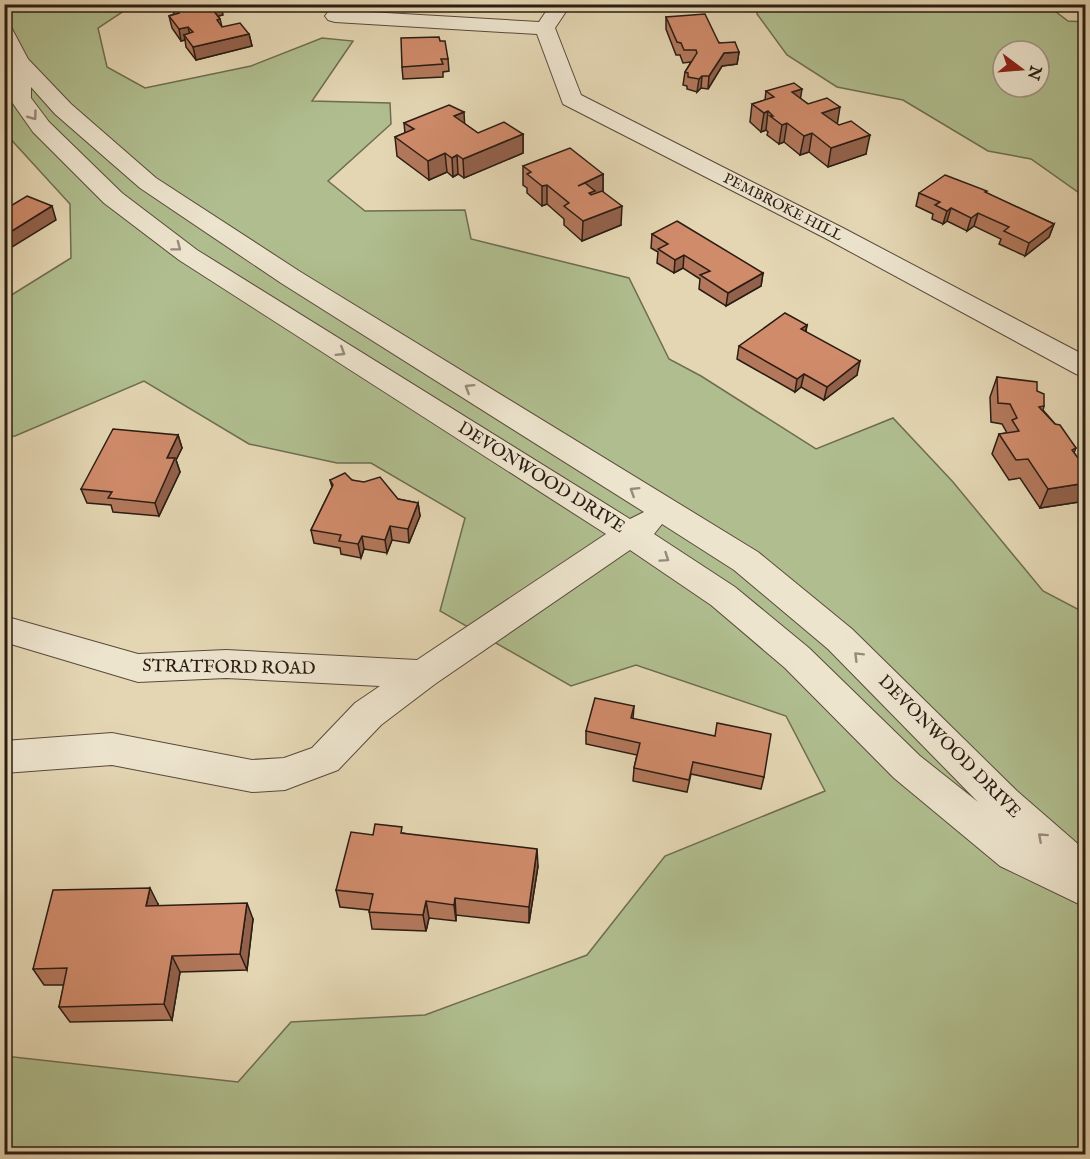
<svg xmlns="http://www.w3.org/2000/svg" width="1090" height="1159" font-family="'IM FELL English',serif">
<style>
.green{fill:#b0be8f;stroke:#6e6d51;stroke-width:1.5;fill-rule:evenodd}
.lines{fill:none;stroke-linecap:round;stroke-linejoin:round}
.street-casing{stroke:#594a3b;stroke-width:2}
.street{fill:#ede4ce;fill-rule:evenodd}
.wall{fill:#b3785c;stroke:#2b1c13;stroke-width:1.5}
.shaded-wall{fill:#92614b;stroke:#2b1c13;stroke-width:1.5}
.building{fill:#d08b6b;stroke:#2b1c13;stroke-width:1.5}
.oneway{stroke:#968a7a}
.labels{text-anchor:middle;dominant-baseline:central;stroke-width:4.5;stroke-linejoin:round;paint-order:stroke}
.far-street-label{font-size:15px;fill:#2b1c13;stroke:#ede4ce}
.street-label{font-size:18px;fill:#2b1c13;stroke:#ede4ce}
</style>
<rect width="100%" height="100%" fill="#e4d6b3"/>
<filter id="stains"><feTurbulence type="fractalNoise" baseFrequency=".00333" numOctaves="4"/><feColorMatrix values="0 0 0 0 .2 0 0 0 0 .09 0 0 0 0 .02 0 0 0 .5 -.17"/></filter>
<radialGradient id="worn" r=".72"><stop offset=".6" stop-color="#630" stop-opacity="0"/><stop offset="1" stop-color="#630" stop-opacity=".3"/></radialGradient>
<g class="green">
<path d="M758 4 1047 5 1068 21 1085 22V197L1031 159 988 151 903 100 837 87 787 55 757 14ZM1003 51H1039V87H1003Z"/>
<polygon points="5,5 133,5 98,28 107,67 145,88 251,66 322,38 353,41 312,101 390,103 391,124 328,181 365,211 465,210 471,239 629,278 669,359 701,376 816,449 893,418 953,482 1043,591 1085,613 1085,1154 5,1154 5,1056 238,1082 291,1022 425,1015 587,955 665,856 825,791 786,716 636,665 571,686 440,611 465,518 371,463 337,463 249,444 144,381 15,436 5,437 5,299 71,258 70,204 5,133"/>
</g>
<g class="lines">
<g class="street-casing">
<g id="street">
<polygon points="551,4 571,4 555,28 581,95 843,228 1086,356 1086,377 1076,374 825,238 563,104 537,34 335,22 328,20 325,16 328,12 335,10 539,22"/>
<path d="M4 25 11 27 28 59 71 104 156 178 299 271 758 552 852 629 1017 791 1086 851V904L1081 905 1000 866 894 778 785 668 711 605 630 550 435 684 381 725 338 770 298 785 285 790 252 792 112 765 4 773V741L112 733 252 760 284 758 312 748 355 703 380 686 226 678 138 682 4 642V616L138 654 226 650 417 660 606 534 179 260 104 203 33 132 9 98ZM31 87 55 114 140 188 281 283 644 512 630 519 197 250 122 193 49 122 31 98ZM662 524 734 570 828 649 978 802 920 756 809 648 735 587 654 534Z"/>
</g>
</g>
<use href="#street" class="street"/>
</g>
<g class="wall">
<polygon points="172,4 223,15 217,16 220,19 222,27 249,34 252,46 196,60 186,47 185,40 181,41 172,28 169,16 174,14"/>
<polygon points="666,17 739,52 737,64 722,66 708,89 701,88 697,92 687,89 687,86 683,85 685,72 691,62 683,63 680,55 676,55 666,29"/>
<polygon points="440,41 448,59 449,71 443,72 443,77 403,79 402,67"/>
<polygon points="766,91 801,99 837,124 866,154 828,167 809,152 800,155 784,142 779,144 767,135 768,132 766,130 761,132 750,122 752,104 765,100"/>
<polygon points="404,123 465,124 478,133 523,134 523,153 464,178 458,174 453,177 447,172 429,180 397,156 395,137 405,133"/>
<polygon points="523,166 603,174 603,191 621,225 582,241 564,225 564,219 547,204 542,206 527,193 527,188 523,185"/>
<polygon points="919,193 986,193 1054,224 1049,237 1025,256 999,244 1001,239 974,226 967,231 947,221 943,224 932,219 933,214 916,206"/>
<polygon points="652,234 763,273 761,286 726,306 699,289 700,279 683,268 674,273 657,263 658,252 651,248"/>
<polygon points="807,325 806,332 857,375 824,400 801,387 795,392 737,359 739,346"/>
<polygon points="997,377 1037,391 1044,406 1043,410 1076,448 1074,453 1078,458 1086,461 1085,501 1040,508 1020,478 1009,480 992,454 999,434 1007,433 1002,424 991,422 990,397"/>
<polygon points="178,435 182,448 176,460 180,472 159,516 113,512 111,505 87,503 81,489"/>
<polygon points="330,480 352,480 398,499 418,503 420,516 409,543 392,540 387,553 364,549 361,558 341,554 340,548 314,543 311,530 332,487"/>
<polygon points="634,706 633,719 764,777 761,789 691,774 687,792 633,781 634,768 637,755 586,744 586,731"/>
<polygon points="403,833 538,866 529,923 456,915 456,921 429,918 426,931 372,929 369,910 340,907 336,890"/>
<polygon points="158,904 158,906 253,919 247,970 180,972 172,1020 70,1022 59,1007 64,985 44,985 33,969"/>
</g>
<g class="shaded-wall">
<polygon points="212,4 221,4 223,15 211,18 209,5"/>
<polygon points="188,27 191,39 184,35 185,40 181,41 179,29"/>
<polygon points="249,34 252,46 196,60 193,47"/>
<polygon points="739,52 737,64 722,66 708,89 709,76 724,53"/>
<polygon points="702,76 701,88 697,92 699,79"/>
<polygon points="802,89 799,108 792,92"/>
<polygon points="840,107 837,126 822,113"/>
<polygon points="768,111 766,130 761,132 764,113"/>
<polygon points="464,112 465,131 454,116"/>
<polygon points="787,123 784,142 779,144 782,125"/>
<polygon points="812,133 809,152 800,155 804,136"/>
<polygon points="523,134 523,153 464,178 463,159"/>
<polygon points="870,135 866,154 828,167 831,148"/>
<polygon points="445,153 447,172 429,180 428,161"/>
<polygon points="457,155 458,174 453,177 452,158"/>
<polygon points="603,174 603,193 595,197 578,186"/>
<polygon points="547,185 547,204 542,206 542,186"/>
<polygon points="52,206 56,220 4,252 4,236"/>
<polygon points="622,206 621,225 582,241 583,221"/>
<polygon points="951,208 947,221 943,224 947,211"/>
<polygon points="978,213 974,226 967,231 971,218"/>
<polygon points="1054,224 1049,237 1025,256 1029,243"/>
<polygon points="684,255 683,268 674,273 675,260"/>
<polygon points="763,273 761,286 726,306 728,293"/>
<polygon points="807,325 804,338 801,329"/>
<polygon points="860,361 857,375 824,400 827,387"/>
<polygon points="804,374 801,387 795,392 797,379"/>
<polygon points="178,435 182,448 176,460 180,472 159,516 155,503 167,458"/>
<polygon points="1086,483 1085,501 1040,508 1048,489"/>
<polygon points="418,503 420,516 409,543 408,529"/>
<polygon points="390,526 392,540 387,553 385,540"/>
<polygon points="362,536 364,549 361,558 358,544"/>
<polygon points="537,849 538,866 529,923 529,907"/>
<polygon points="150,888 158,904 155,923 146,906"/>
<polygon points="455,898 456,915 456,921 454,905"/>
<polygon points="426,901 429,918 426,931 423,915"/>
<polygon points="247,903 253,919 247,970 240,954"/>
<polygon points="172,956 180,972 172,1020 164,1004"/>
</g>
<g class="building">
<polygon points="172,4 212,4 209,5 220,19 217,20 222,27 240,23 249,34 193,47 184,35 193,32 188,27 179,29 169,16 179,13"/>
<polygon points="705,14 719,43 735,42 739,52 724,53 709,76 702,76 699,79 688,77 688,73 685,72 697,53 696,50 684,50 681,43 677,42 666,17"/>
<polygon points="439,37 440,41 445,41 448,59 441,59 443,64 402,67 401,38"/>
<polygon points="794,83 802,89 792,92 808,104 827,98 840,107 822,113 839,125 851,121 870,135 831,148 812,133 804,136 787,123 782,125 770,116 773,116 768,111 764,113 752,104 774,97 766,91"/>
<polygon points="449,105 464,112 454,116 478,133 504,122 523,134 463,159 457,155 452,158 445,153 428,161 395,137 414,129 404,123"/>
<polygon points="570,148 603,174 578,186 585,183 595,191 589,193 591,195 602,191 622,206 583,221 564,206 569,203 547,185 542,186 527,174 531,172 523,166"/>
<polygon points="945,175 987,191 985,192 1054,224 1029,243 1004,231 1009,227 978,213 971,218 951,208 947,211 935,205 940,202 919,193"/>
<polygon points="27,196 52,206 4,236 4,210"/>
<polygon points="677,221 763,273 728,293 700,275 710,271 684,255 675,260 658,249 668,244 652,234"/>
<polygon points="785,313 807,325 801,329 860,361 827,387 804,374 797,379 739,346"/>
<polygon points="997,377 1037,382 1037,391 1044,394 1044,406 1039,407 1055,424 1060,425 1076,448 1072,450 1078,458 1084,459 1086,461 1086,483 1048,489 1028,459 1016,460 999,434 1019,431 1012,420 1017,418 1010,404 998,403"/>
<polygon points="113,429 178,435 167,458 175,458 155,503 108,498 112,492 81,489"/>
<polygon points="345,473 352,480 364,482 380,477 398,499 418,503 408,529 390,526 385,540 362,536 358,544 339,541 341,535 311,530 333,485 330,480"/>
<polygon points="595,698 634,706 631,718 715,736 717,723 771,734 764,777 693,762 689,780 634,768 640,743 586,731"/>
<polygon points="375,824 402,827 401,833 537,849 529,907 455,898 454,905 426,901 423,915 369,912 373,894 336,890 351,832 373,835"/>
<polygon points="150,888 146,906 247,903 240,954 172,956 164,1004 59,1007 67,968 33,969 53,890"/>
</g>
<defs><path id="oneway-chevron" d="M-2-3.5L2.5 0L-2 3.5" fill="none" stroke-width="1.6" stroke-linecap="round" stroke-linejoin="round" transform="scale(1.5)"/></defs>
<g class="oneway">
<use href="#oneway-chevron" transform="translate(33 116) rotate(54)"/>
<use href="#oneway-chevron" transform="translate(177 247) rotate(37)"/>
<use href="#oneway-chevron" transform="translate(341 352) rotate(32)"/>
<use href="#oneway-chevron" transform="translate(469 388) rotate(-148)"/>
<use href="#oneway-chevron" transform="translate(634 491) rotate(-148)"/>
<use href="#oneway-chevron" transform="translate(665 558) rotate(34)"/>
<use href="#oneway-chevron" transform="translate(858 656) rotate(-135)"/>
<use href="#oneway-chevron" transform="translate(1042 837) rotate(-138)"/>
</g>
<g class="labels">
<g class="far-street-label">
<text transform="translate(783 207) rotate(27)">PEMBROKE HILL</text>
</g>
<g class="street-label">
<text transform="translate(541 478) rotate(32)">DEVONWOOD DRIVE</text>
<text transform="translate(229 668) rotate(1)">STRATFORD ROAD</text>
<text transform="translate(949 747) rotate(45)">DEVONWOOD DRIVE</text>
</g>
</g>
<rect width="1090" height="1159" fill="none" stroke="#e4d6b3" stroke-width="24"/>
<rect x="6" y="6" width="1078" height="1147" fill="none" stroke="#2b1c13" stroke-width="3"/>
<rect x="12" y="12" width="1066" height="1135" fill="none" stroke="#2b1c13" stroke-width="1.5"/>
<g transform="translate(1021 69) rotate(106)"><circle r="28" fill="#ede4ce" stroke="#9f9483" stroke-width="1.5"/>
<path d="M0-4.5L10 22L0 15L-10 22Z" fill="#8f2418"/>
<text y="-9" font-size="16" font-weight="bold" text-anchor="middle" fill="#2b1c13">N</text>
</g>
<rect width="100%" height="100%" filter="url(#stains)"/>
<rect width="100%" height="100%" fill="url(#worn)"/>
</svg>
